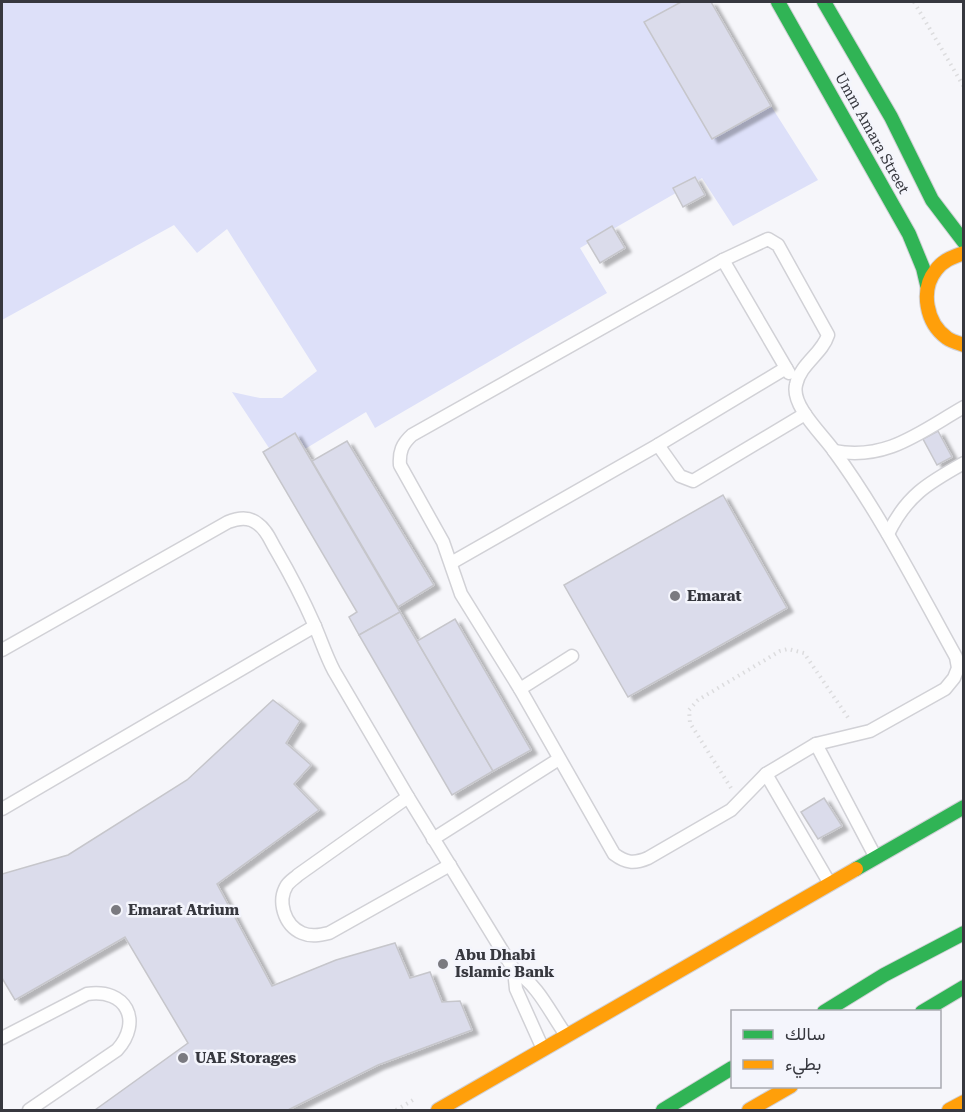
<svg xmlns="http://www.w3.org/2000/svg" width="965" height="1112" font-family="'Roboto Serif',Vazirmatn,serif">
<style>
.green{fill:#dde0f9}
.building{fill:#dbdceb;stroke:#c6c6cb;stroke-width:1.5;filter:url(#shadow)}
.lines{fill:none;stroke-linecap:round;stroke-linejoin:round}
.lane-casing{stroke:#d1d1d6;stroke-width:15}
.fast-casing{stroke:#d1d1d6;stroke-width:16}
.slow-casing{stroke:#d1d1d6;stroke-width:16}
.path{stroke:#dcdcde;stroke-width:4;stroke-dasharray:1.5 4.5;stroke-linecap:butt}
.lane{stroke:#fefefe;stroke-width:12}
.fast{stroke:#30b455;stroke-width:14}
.slow{stroke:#ff9f0a;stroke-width:14}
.poi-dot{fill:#7a7a80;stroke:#f4f5fc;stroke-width:2}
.labels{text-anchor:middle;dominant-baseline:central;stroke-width:5;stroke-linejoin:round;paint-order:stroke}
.street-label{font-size:15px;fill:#37383f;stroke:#f4f5fc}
.poi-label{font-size:15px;font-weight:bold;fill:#37383f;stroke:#f4f5fc;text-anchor:start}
</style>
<defs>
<filter id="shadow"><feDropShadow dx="6" dy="4" stdDeviation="1.5" flood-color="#0004"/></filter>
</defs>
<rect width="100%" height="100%" fill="#f6f6fa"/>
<polygon class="green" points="2,2 681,2 645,23 712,139 771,106 818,180 733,226 702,178 580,248 607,293 375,428 366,412 305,449 295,433 269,448 232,392 260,398 282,398 317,371 227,229 197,253 174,225 2,320"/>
<g class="building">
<polygon points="681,2 711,2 771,106 712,139 644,22"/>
<polygon points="695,177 705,195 683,207 673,188"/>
<polygon points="612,226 625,248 600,263 587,241"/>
<polygon points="938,431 952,457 937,465 923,439"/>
<polygon points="295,433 400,612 359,635 349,617 357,612 263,452"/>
<polygon points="347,441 434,585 398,607 312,461"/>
<polygon points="723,495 787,608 628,697 564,585"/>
<polygon points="400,612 493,771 452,795 359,635"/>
<polygon points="455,619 531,750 493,771 417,641"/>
<polygon points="273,700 300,721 286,743 311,765 294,784 319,810 217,884 272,986 336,960 395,943 410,978 430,972 442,1002 460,1001 472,1030 378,1065 288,1110 95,1110 188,1043 125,937 15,1000 2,978 2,874 68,855 187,780"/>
<polygon points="824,798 842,826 818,839 801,812"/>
</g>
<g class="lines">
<g class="lane-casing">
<g id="lane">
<path d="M768 239 778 245 828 335C822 354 800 364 796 385 791 406 823 435 834 451 881 515 917 587 956 657L958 668 954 678 945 689 870 731 816 744 766 774 731 810 648 858C634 864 626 863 614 854L520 689 461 594 443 542 400 465C399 452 402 444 412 435L723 260Z"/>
<polyline points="723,260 789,373"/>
<polyline points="658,445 680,476 693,481 805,414"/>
<path d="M834 451C887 461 920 432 964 407"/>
<path d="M888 534C906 496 928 483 964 463"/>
<polyline points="451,563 658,445 786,368"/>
<path d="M2 650 228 522C238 518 249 516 258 524 267 530 271 542 276 550 290 574 303 599 314 624 321 640 326 656 334 671L408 797 514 970C539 986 549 1011 566 1035"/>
<polyline points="520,689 572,656"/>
<polyline points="816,744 875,856"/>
<polyline points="766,774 830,884"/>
<path d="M408 797 298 875C295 878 290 881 287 885 277 901 284 925 302 933 311 937 320 935 329 933L450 865"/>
<polyline points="2,809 315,626"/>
<polyline points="433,839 559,759"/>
<polyline points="514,970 516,989 543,1049"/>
<path d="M2 1038 87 994C126 988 143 1021 117 1050L29 1110"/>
</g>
</g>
<g class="fast-casing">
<g id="fast">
<polyline points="778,2 909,234 923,268 927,285"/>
<polyline points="824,2 891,117 932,200 964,242"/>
<polyline points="856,869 964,807"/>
<polyline points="824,1012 884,975 964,933"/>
<polyline points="922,1012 964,987"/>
<polyline points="663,1110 732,1068"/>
</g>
</g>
<g class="slow-casing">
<g id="slow">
<path d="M964 253C953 257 943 260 936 270 920 290 926 323 947 338 951 341 958 343 964 345"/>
<polyline points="438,1110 856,869"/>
<polyline points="749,1110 791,1086"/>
<polyline points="949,1110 964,1102"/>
</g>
</g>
<g class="path">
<polyline points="914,2 964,87"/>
<polyline points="731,788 690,723 689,710 698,700 780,651 788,649 804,653 849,719"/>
<polyline points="396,1110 413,1100"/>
</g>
<use href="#lane" class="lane"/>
<use href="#fast" class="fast"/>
<use href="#slow" class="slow"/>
</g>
<g class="poi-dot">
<circle cx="675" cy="596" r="6"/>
<circle cx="116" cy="910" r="6"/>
<circle cx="443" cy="964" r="6"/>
<circle cx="183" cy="1058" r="6"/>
</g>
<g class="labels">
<g class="street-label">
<text transform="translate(872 133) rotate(61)">Umm Amara Street</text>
</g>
<g class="poi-label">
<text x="687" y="596">Emarat</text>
<text x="128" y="910">Emarat Atrium</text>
<text x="455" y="955">Abu Dhabi<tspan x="455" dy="17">Islamic Bank</tspan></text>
<text x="195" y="1058">UAE Storages</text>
</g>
</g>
<rect width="965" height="1112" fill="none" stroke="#37383f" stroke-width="6"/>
<rect x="731" y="1010" width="210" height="78" fill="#f4f5fc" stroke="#a8a9b0" stroke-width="1.5"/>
<rect x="743" y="1030" width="30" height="9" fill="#30b455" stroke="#a8a9b0" stroke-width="1.5"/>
<text x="785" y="1040" font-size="18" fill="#37383f">سالك</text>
<rect x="743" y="1060" width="30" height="9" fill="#ff9f0a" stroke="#a8a9b0" stroke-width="1.5"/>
<text x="785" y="1070" font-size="18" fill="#37383f">بطيء</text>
</svg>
